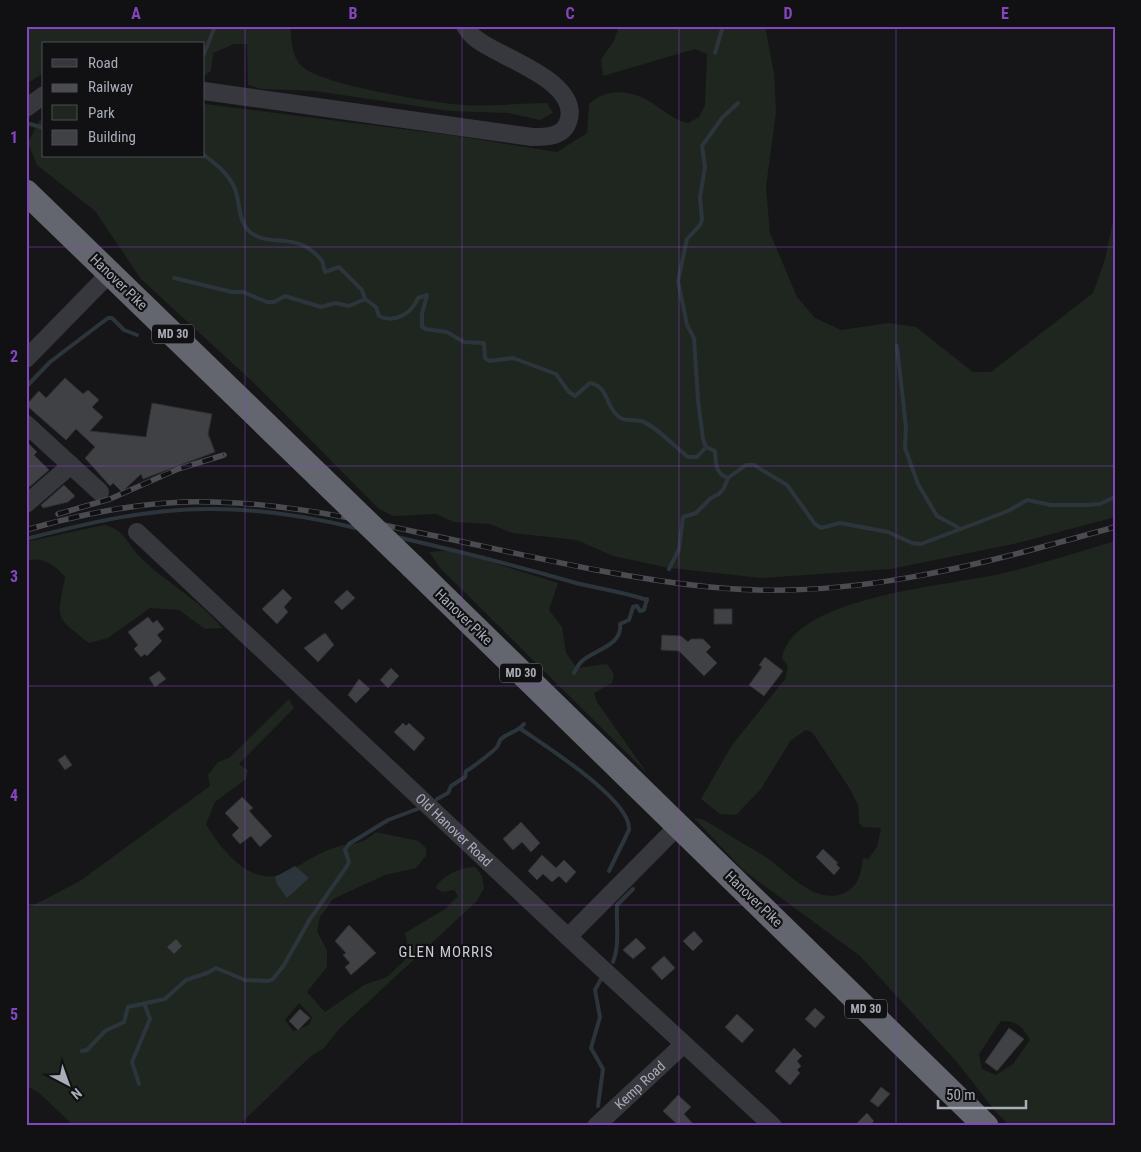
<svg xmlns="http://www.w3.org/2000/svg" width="1141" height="1152" font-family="'Roboto Condensed',sans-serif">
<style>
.green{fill:#1e261f;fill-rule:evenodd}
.water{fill:#2c353c}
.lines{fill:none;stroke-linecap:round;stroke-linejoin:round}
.stream{stroke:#2c353c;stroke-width:4}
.building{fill:#404145;stroke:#303034}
.minor{stroke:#37383d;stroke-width:18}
.highway{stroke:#63666e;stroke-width:25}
.rail-casing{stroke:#4a4c52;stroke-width:5.5}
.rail{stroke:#111113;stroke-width:4;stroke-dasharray:11;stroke-linecap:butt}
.highway-bridge{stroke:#63666e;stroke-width:25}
.grid{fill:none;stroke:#8446be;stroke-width:1;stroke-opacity:0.55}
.labels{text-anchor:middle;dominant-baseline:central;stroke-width:4.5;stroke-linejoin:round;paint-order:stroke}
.shield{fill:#111113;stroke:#7b7e86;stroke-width:1}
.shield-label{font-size:12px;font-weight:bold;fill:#a8adb8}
.street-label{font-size:14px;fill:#a8adb8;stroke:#111113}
.neighbourhood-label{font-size:15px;letter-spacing:1px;fill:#c9ccd4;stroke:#111113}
.neatline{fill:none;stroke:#8446be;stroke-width:2}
.grid-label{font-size:16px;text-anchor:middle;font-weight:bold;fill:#8446be}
</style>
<rect width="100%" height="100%" fill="#161618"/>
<g class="green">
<path d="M26 26H290C292 41 291 58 304 68 325 85 433 103 463 105 490 107 519 103 547 103L553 113 540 120 508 113 450 111 315 91 262 89 248 85 247 44H234L213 53 211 71 204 76V44H44V73L26 84Z"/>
<path d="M619 26H765L774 73 776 112 766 187 770 233 797 297 815 318 841 330 889 323 916 327 973 372H991L1093 293 1105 259 1115 211V517L1018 543 891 569 761 578 669 568 613 556 577 540 512 533 490 524 454 522 436 514 393 516 379 509 257 386 141 279 95 211 37 165 28 143 39 121 44 118V156H204V104L457 136 557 152 587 133 589 104C604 89 628 89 647 100 662 108 670 119 688 123L699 117 705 105 707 54 695 49 603 76 601 59 614 41Z"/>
<path d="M104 525C124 529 127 543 140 557 166 583 200 600 222 628L205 629 179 610 150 608 108 638 89 643C54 615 57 621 65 577 55 565 42 556 26 561V542Z"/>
<path d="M1115 541V1126H1010L996 1112 956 1061 860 956 743 870 694 818 704 820C724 832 744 844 764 856 787 871 815 906 844 893 859 887 861 873 863 858L868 859 877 847 881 828 863 827 859 823 858 805 850 789 812 732 806 730 791 740 761 789 736 815 720 814 701 799 732 745 785 679 788 666 782 658C794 595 953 586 1004 573 1041 564 1078 552 1115 541ZM1001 1021C1017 1021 1022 1026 1030 1040L1013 1064 996 1075 982 1069 979 1054Z"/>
<polygon points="452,550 558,583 549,610 562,627 566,653 577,668 607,664 614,674 612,683 594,693 597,702 647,773 441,569 429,552"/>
<path d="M289 699 294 708 239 764 248 770 246 779 215 802 206 824C220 848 248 884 279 875 297 869 313 855 331 849 351 841 356 849 376 832L418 841 426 848V856L416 868 385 875 333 899 320 917 317 931 327 950V967L307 992 325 1012 364 985 387 977 404 961 408 949 405 933 445 909 458 896 454 890 442 892 435 888C443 875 460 867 475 867L482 876 484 888 477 901 340 1028 324 1048 311 1056 238 1126H74L38 1092 26 1086V909L80 881 210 786 208 775 218 762 229 758ZM299 1003 312 1017 309 1025 293 1031 285 1020Z"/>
</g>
<polygon class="water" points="295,866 309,878 287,898 277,884 275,877"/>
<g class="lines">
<g class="stream">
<polyline points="715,53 723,26"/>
<polyline points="204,54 215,26"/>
<polyline points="30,124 44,128"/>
<path d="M204 155C216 164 229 174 235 189 240 202 238 222 250 232 271 249 297 229 322 261 324 264 323 267 325 272L339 267 362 290 365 299 376 307 379 316C395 324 412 313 418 298L427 295 422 314V326L425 329 447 332 464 342 484 343 485 358 489 361 513 358 556 374 568 391 575 396 590 383C609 386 605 407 619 417 625 422 634 419 641 421 655 425 676 448 688 457H697L706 447"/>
<polyline points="174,278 232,292 243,292 267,302 274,302 285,296 321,307 335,303 349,306 365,299"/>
<polyline points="897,346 906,428 905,448 918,484 937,516 961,529"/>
<polyline points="26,387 50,362 108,318 112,318 124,330 137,335"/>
<polyline points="706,447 703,439 698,400 694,338 687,325 678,281 687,239 700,225 702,220 700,197 705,167 702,146 722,118 738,103"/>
<path d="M706 447 715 451C716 464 715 473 728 478"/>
<polyline points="728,478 746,465 754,465 787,485 815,524 821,528 840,523 888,532 912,543 921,544 1008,511 1027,500 1051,505 1087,505 1100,504 1115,497"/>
<path d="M397 537C458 551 517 566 576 583 600 589 624 592 647 600"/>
<path d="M26 539C87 523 150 508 213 509 261 509 310 517 356 528"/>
<polyline points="669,569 679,549 683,517 696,513 711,498 719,494 724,488 728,478"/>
<path d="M574 673C576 669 578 665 581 662 593 650 623 646 620 624L629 620 633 607 637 606 640 611 644 610 647 599"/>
<path d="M521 729C545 746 632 800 629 830L609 871"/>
<path d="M437 799 448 793 451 786 465 777 466 771C471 769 495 750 497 747 499 744 499 741 501 739 507 733 518 732 524 724"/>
<path d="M613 962C620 944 616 924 617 905L633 889"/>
<polyline points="1115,1005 1115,1010"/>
<polyline points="82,1051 87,1050 105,1031 124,1022 128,1007 165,999 186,980 207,973 216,968 245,980 269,981 273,979 284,965 310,919 347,866 349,862 345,850 349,844 388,820 420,808"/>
<polyline points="139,1084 132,1062 150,1019 144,1003"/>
<polyline points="598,1106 603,1069 591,1048 600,1017 595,990 601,979"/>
</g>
</g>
<g class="building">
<polygon points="65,378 83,394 88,390 99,400 92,407 103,417 90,431 146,437 152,403 212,414 208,434 215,452 143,479 141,474 122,492 113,483 110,486 85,458 95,447 76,429 66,440 26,405 39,391 46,398"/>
<polygon points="26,441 37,452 34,455 49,470 27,489"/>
<polygon points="64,485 75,496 68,502 43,508 41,505"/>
<polygon points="283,589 292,598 284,607 288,612 277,624 262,609"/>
<polygon points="347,590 355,598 342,610 334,602"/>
<rect x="714" y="609" width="18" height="15"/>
<polygon points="148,617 153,623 157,620 164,629 157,635 162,641 147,656 145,654 141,657 134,649 138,645 128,632"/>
<polygon points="325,633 334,645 318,662 304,648"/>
<polygon points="662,635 681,636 688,642 691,639 703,639 711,647 706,652 717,663 704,676 679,651 661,650"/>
<polygon points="765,657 783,671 764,696 749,685 762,667 759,665"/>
<polygon points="391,668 399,676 388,688 380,680"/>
<polygon points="159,671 166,679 155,687 149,678"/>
<polygon points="359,679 370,689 356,703 348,695"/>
<polygon points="403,723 406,726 409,723 425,738 414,751 394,732"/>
<polygon points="65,755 72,765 65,770 58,760"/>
<polygon points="242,797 253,808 249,811 272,836 260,847 251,836 240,844 232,835 239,828 225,813"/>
<polygon points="521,822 540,843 531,852 522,842 513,850 503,839"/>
<polygon points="823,849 838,863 836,864 840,868 834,875 816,857"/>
<polygon points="542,855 556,868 564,860 576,872 566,883 559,876 552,882 543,874 537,880 528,871"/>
<polygon points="349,925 376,953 351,975 345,967 350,963 343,955 346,953 335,941"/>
<polygon points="694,931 703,941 693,951 683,941"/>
<polygon points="636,938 646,948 633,959 623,950"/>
<polygon points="176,939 182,946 174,954 167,947"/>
<polygon points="664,956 675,968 662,980 651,968"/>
<polygon points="815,1008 825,1017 815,1028 805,1019"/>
<polygon points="300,1009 310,1018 298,1030 289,1021"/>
<polygon points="737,1014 754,1030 742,1043 725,1027"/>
<polygon points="1009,1028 1024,1039 997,1071 985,1062"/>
<polygon points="794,1048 802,1056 797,1061 801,1066 797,1070 800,1073 790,1085 775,1071"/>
<polygon points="881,1087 890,1094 878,1107 870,1101"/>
<polygon points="678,1095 691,1107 684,1114 695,1126 679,1126 663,1111"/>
<polygon points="867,1113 874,1121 869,1126 854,1126"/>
</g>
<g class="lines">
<g class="minor">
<path d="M204 91 532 137C546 137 563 137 568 122 583 81 497 57 475 38 471 35 468 30 465 26"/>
<polyline points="26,108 44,95"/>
<polyline points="26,359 110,273"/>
<polyline points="26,424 100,492"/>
<polyline points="26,504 71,465"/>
<path id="s1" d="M137 532 568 937 773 1126"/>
<polyline points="568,937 678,826"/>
<path id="s2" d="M596 1126 684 1044"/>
</g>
<g class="highway">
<polyline points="26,192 320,477"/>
<polyline points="412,566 986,1126"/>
</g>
<g class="rail-casing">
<g id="rail">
<polyline points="58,514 110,499 178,469 224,455"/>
<path d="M26 530C77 515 131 504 185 502 263 500 340 515 416 532 513 552 611 577 710 587 849 602 982 564 1115 527"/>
</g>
</g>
<use href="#rail" class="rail"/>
<polyline class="highway-bridge" points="320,477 412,566"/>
</g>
<path class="grid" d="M245 26V1126M462 26V1126M679 26V1126M896 26V1126M26 247H1115M26 466H1115M26 686H1115M26 905H1115"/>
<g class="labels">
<g class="shield">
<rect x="152" y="324.5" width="42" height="19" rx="4"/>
<rect x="500" y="663.5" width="42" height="19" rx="4"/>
<rect x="845" y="999.5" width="42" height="19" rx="4"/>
</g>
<g class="shield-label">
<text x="173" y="334">MD 30</text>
<text x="521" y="673">MD 30</text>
<text x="866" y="1009">MD 30</text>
</g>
<g class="street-label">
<text transform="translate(119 282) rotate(44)">Hanover Pike</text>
<text transform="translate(464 617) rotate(44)">Hanover Pike</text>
<text stroke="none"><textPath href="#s1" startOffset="435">Old Hanover Road</textPath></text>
<text transform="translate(754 899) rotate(44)">Hanover Pike</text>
<text stroke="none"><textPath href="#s2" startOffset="60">Kemp Road</textPath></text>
</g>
<g class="neighbourhood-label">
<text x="446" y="952">GLEN MORRIS</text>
</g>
</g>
<rect width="1141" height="1152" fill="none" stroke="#111113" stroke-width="55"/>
<rect x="42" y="42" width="162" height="115" fill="#111113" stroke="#4d4f55"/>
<rect x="52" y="59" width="25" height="8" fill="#37383d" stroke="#4d4f55"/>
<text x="88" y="68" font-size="15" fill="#a8adb8">Road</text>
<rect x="52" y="84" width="25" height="8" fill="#4a4c52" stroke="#4d4f55"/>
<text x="88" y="92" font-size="15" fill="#a8adb8">Railway</text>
<rect x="52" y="105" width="25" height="15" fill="#1e261f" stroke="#4d4f55"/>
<text x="88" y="118" font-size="15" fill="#a8adb8">Park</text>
<rect x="52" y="130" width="25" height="15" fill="#404145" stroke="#4d4f55"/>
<text x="88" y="142" font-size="15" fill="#a8adb8">Building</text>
<g transform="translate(68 1084) rotate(139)" stroke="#111113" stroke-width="4" paint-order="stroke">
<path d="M0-4L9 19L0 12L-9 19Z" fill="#a8adb8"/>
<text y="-8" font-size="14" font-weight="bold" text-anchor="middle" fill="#a8adb8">N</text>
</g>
<path d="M938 1100v8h88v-8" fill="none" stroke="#a8adb8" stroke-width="2.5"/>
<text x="946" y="1100" font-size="15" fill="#a8adb8" stroke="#111113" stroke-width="4" paint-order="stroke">50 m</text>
<rect x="28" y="28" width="1086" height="1096" class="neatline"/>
<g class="grid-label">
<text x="136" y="19">A</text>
<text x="353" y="19">B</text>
<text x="570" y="19">C</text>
<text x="788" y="19">D</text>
<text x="1005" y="19">E</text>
<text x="14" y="143">1</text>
<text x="14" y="362">2</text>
<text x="14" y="582">3</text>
<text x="14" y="801">4</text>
<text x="14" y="1020">5</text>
</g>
</svg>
